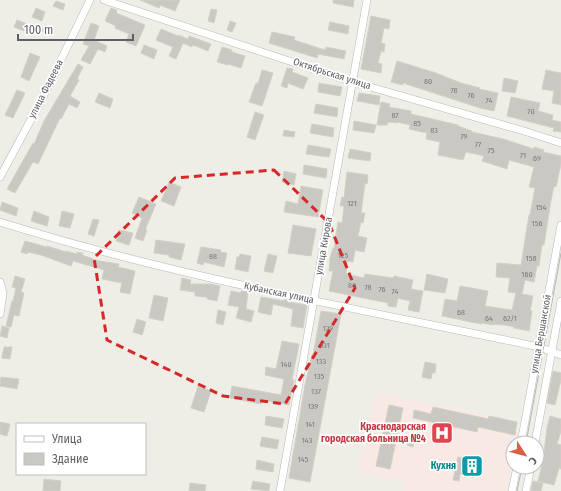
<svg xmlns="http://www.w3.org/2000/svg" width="561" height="491" font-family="'Fira Sans Condensed',sans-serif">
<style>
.medical{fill:#f9e9e5}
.building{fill:#cac8c3;stroke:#d3d0c5}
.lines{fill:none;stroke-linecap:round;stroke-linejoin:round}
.street-casing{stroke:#b6b7bc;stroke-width:8}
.street{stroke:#fff;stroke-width:7}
.tram{stroke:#b6b7b7;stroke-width:1}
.marked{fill:none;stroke:#d62828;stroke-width:3;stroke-dasharray:8 5;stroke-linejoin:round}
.labels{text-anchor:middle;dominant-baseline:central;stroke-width:3.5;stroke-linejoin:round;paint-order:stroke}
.number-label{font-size:8px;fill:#797a7c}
.street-label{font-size:10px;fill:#5e6065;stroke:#fff}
.health-label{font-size:10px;font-weight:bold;fill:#be3a42;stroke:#fff;text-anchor:end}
.culture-label{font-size:10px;font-weight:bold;fill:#0d838f;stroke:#fff;text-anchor:end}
</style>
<rect width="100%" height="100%" fill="#efeee6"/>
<polygon class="medical" points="377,392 517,422 506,491 402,491 403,482 360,473 358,470 362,451 364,451"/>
<g class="building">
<polygon points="140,0 180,0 175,11 160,5 159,8"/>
<polygon points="333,0 354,0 353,7 333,3"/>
<polygon points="56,1 65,4 63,10 53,6"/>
<polygon points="36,8 45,12 42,21 32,17"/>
<polygon points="111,8 117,10 116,13 145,25 136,46 126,42 129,34 115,28 116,26 105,21"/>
<polygon points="211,9 217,10 214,23 208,21"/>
<polygon points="371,16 390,20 389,29 384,28 381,43 385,44 384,52 381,51 378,63 382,64 381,73 361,69"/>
<polygon points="17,20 27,24 24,31 14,27"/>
<polygon points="230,21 236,23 232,32 227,30"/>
<polygon points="330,22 349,26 348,34 328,30"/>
<polygon points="91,23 99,26 94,40 107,46 105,52 98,49 90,64 81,60 89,46 83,44"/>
<polygon points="45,25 54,29 51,35 42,31"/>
<polygon points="161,29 178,36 178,35 188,39 189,36 211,44 208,51 193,45 192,47 183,43 176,59 169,56 173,47 156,40"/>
<polygon points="272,32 295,37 294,40 325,50 326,47 346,51 344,59 318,54 317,58 269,43"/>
<polygon points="144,45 157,50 154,59 141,53"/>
<polygon points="222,47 232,50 232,52 245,56 241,68 228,64 228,65 217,62"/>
<polygon points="30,53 40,57 29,81 21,77"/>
<polygon points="397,61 436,73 461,83 480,88 479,89 498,93 494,111 480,108 403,83 403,85 391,82"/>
<polygon points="78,64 83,67 77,79 79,80 70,96 80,102 77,108 69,104 61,119 60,118 38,164 33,162 15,193 7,189 33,143 34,144 44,121"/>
<polygon points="287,68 293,69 292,72 308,78 303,89 288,83 287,88 281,86"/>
<polygon points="262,70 273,73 262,106 249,102 256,83 258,84"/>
<polygon points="546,70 561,73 561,105 552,103 554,91 542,89"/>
<polygon points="504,78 518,81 515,93 502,91"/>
<polygon points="319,83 342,87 340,96 318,92"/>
<polygon points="17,90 25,93 13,118 5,115"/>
<polygon points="99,93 113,99 110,108 95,102"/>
<polygon points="359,93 380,96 379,105 357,101"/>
<polygon points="511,97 540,103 538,111 553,115 552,120 561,122 561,132 553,131 554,128 507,116"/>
<polygon points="381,102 390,104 389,107 411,111 411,114 458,125 458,126 472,131 472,132 503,139 534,149 534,147 544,150 543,152 561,156 561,164 556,187 554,186 551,200 544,245 542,245 539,266 537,266 534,282 525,280 522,294 533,296 530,311 532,311 529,331 514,328 514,327 505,325 494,324 494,325 481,323 481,324 442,316 445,299 457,301 460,286 488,291 485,306 512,310 516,293 508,292 510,278 496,277 497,263 521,265 529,215 530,215 535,188 529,187 534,167 509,160 507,169 482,161 484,156 466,152 463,160 438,155 440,142 426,139 427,133 409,129 410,125 398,122 398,123 388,122 387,125 377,125"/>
<polygon points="316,104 338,108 337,117 314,113"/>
<polygon points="255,112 264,115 255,140 247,137"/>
<polygon points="354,121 376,125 374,133 353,130"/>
<polygon points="312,124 334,128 333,137 310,133"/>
<polygon points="284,130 295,132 294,137 283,136"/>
<polygon points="308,145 331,149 329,157 306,154"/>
<polygon points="350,149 371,153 370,161 348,158"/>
<polygon points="304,165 327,169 326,178 303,174"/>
<polygon points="284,171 296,174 294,185 282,182"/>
<polygon points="347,172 368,175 367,184 365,183 361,213 365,213 363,223 361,222 358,236 367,238 364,252 355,250 353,262 347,261 346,274 364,278 365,274 393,278 394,276 413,280 411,289 423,291 419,312 408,310 410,301 398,298 396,307 388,306 388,303 329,291 333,271 329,271 330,258 333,248 334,248 338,222 342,223 344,206 340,206 342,197 344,198"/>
<polygon points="169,182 181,187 174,206 161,201"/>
<polygon points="301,186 323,190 318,217 284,212 286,201 298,204"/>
<polygon points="139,197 156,204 145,230 147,230 143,241 135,238 142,218 132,213"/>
<polygon points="2,202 18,208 16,216 0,210"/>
<polygon points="34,211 49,217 47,226 31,221"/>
<polygon points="62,211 74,214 70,228 59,226"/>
<polygon points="93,219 99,220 94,236 88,234"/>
<polygon points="293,225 316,229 311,256 288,253"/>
<polygon points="119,230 133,233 129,245 116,241"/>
<polygon points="156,240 185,244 181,260 169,257 169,255 154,253"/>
<polygon points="25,241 47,247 47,246 66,252 66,251 77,254 77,252 83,253 82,255 99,261 119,264 118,267 135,271 130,294 120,292 122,283 102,279 104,270 73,261 71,266 41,255 28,252 27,254 21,252"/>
<polygon points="201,247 221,250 220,252 227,253 224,267 204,262 203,265 197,263"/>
<polygon points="240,254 251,256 248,272 235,269 237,257 239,257"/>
<polygon points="268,254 277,256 273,273 264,271"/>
<polygon points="427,274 448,279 445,293 424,290"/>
<polygon points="15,276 25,279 21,292 24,293 19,316 14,315 11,327 6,326 12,301 13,301 16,288 12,287"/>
<polygon points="182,278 191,280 190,284 210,284 220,286 217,301 207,299 207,297 195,296 195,292 180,290"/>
<polygon points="231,291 241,293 241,291 248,292 246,309 254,311 251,322 236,318 239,307 228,305"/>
<polygon points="154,295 168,298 163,321 149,318"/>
<polygon points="261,297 284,301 284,299 290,301 289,302 307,305 303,328 291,326 293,309 273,304 271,315 258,312"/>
<polygon points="218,310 226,312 223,325 216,323"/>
<polygon points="321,311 341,314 310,482 289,478 305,385 312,355 313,355"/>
<polygon points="137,319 146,322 142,335 133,332"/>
<polygon points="2,326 9,328 7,338 0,336"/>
<polygon points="282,341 299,344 292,379 294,380 289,405 262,400 261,404 230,398 232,386 281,395 284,379 265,375 266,367 276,369"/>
<polygon points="4,347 12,347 10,359 2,358"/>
<polygon points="425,362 436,364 435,373 432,373 431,379 422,377"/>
<polygon points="553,371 561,373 561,380 555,405 547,403"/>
<polygon points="1,377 19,379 17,389 0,386"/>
<polygon points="198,386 211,391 204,412 191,408"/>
<polygon points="389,405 403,408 390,469 376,466"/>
<polygon points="433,407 488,419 489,416 517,422 515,435 478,427 477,432 413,418 414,410 431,414"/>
<polygon points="266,416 284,419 282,428 265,425"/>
<polygon points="550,416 561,419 561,431 557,444 561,445 561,469 559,468 554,485 538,481 543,461 547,428"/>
<polygon points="0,422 10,424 7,436 0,434"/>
<polygon points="409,435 415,436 413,447 407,445"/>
<polygon points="262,437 279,440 277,449 260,446"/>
<polygon points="469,456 478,458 474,477 460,474 459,481 453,480 458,457 469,459"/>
<polygon points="257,460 274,464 273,472 256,469"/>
<polygon points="44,479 61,481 60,491 43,491"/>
<polygon points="253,481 270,484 269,491 251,489"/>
<polygon points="533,481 543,483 541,491 531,491"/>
<polygon points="190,483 206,485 205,491 189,491"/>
</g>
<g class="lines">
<g class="street-casing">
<g id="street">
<polyline points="104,0 353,82 524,131 561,143"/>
<polyline points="0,177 41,101 90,0"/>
<path d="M0 222C176 277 359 309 539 347L561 355"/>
<polyline points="0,282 3,293 0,314"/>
<polyline points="521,443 561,225"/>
<polyline points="535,443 561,301"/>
<polyline points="280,491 367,0"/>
<polyline points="512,491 517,467"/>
<polyline points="526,491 531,467"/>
</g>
</g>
<use href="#street" class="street"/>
<g class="tram">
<polyline points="526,443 561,253"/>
<polyline points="517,491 522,467"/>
</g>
</g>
<path class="marked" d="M274 170 329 223 355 288 285 404 223 396 107 340 94 258 175 178Z"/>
<defs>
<g id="hospital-square" transform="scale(1.15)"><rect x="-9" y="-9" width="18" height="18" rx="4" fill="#e0444e" stroke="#fff"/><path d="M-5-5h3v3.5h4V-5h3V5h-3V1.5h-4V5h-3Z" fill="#fff"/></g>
<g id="building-square" transform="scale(1.15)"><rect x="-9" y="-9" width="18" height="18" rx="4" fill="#0f9aa8" stroke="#fff"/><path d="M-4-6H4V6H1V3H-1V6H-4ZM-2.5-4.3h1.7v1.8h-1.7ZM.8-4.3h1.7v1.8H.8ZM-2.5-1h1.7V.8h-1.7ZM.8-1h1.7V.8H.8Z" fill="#fff"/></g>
</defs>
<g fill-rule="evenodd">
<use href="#hospital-square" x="442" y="433"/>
<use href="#building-square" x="472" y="466"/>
</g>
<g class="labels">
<g class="number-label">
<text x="428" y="81">80</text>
<text x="454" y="90">78</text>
<text x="471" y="95">76</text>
<text x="489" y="100">74</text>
<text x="531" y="111">70</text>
<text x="395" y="115">87</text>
<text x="417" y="123">85</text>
<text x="434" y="130">83</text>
<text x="464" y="136">79</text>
<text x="478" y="144">77</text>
<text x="491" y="150">75</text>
<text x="523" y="155">71</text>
<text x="537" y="158">69</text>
<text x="352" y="203">121</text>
<text x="541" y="207">154</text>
<text x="537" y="223">156</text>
<text x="343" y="255">125</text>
<text x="213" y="256">88</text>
<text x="531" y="258">158</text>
<text x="527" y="274">160</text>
<text x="352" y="285">80</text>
<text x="368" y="287">78</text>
<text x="382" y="289">76</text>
<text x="395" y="291">74</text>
<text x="461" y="312">68</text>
<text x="489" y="318">64</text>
<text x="510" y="318">62/1</text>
<text x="328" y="328">129</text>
<text x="325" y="345">131</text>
<text x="321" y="361">133</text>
<text x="286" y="364">140</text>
<text x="319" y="376">135</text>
<text x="316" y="391">137</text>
<text x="313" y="406">139</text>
<text x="310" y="424">141</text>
<text x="307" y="440">143</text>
<text x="303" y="459">145</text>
</g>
<g class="street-label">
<text transform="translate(332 74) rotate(18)">Октябрьская улица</text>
<text transform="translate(46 89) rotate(-63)">улица Фадеева</text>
<text transform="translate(324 246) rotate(-80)">улица Кирова</text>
<text transform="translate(279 293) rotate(12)">Кубанская улица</text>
<text transform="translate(541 334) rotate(-80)">улица Бершанской</text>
</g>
<g class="health-label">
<text x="426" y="427">Краснодарская<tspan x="426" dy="12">городская больница №4</tspan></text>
</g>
<g class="culture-label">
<text x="456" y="466">Кухня</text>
</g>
</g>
<rect x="16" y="423" width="130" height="52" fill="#ffffff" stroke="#bfbfc1"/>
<rect x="24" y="436" width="20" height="6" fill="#ffffff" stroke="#bfbfc1"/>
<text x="52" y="443" font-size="12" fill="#5e6065">Улица</text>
<rect x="24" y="453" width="20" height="12" fill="#cac8c3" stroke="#bfbfc1"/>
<text x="52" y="463" font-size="12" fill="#5e6065">Здание</text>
<g transform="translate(525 455) rotate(126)"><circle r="19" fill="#ffffff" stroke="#bfbfc1"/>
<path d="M0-3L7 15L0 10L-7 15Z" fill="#d96142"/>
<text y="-6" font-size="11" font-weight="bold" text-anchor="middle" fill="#5e6065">С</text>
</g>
<path d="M18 34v6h115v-6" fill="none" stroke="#5e6065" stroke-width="2"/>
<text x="24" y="34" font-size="12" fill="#5e6065" stroke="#ffffff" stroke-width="3" paint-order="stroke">100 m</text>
</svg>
